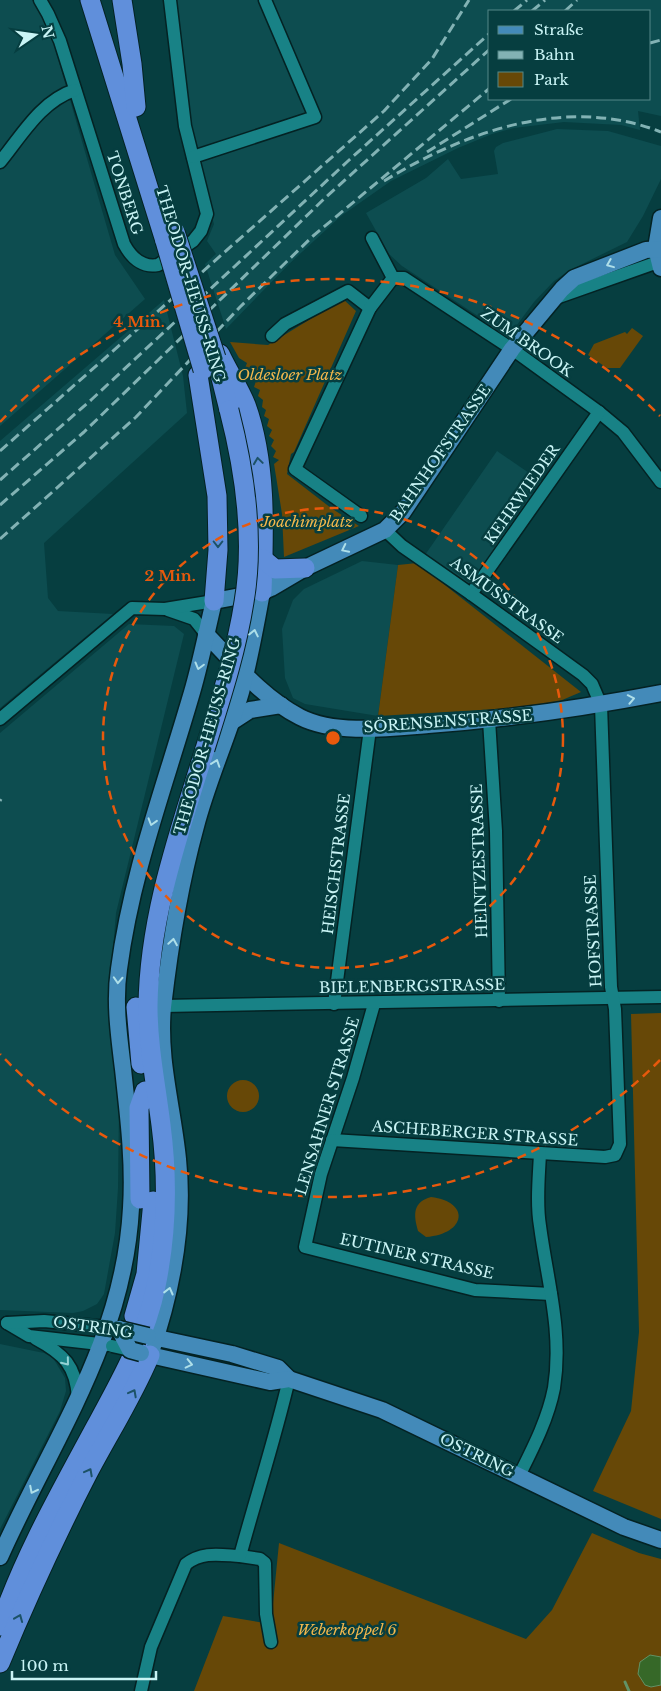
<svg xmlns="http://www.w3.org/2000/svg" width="661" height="1691" font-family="'Libre Baskerville',serif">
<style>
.built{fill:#0d4d50;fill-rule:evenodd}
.green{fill:#674807}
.water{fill:#366828;stroke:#629266}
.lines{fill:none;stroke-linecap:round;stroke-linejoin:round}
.stream{stroke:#629266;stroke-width:3}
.minor-casing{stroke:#042223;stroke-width:15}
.major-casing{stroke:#042223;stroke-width:19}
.highway-casing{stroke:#042223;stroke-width:21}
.minor{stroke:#188286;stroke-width:12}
.major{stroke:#438ab9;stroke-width:16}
.highway{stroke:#608fdb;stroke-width:19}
.rail{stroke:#82b2b4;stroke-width:3;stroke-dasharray:10 5;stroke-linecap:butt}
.minor-bridge-casing{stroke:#042223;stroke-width:15;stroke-linecap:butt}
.major-bridge-casing{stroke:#042223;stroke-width:19;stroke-linecap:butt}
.highway-bridge-casing{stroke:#042223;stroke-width:21;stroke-linecap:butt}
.minor-bridge{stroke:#188286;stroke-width:12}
.major-bridge{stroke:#438ab9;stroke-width:16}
.highway-bridge{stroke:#608fdb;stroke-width:19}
.oneway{stroke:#aedfe9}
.oneway2{stroke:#1c5267}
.oneway3{stroke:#94d2d4}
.ring{fill:none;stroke:#e8590c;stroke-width:2.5;stroke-dasharray:9 6}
.labels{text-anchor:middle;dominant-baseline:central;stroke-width:5;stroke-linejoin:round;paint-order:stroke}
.street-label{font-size:15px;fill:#c9f4f5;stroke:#063e40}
.park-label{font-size:15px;font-style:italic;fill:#f2b74c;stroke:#063e40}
.centre{fill:#e8590c;stroke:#063e40;stroke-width:2.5}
.ring-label{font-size:15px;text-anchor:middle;font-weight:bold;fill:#e8590c;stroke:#063e40;stroke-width:5;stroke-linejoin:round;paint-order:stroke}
</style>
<rect width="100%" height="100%" fill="#063e40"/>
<g class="built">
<polygon points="0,0 32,0 47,21 115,255 145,299 0,426"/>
<path d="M170 0H661V116L638 111 640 130 621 125 564 122 514 128 492 134 458 148 391 181 341 216 289 264 226 329 205 264 216 254 207 241 214 224 189 142ZM490 11H650V99H490Z"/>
<polygon points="557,129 608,131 661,146 661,179 643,216 627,242 570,270 554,281 534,302 508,337 488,324 492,317 485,313 481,318 402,266 389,254 366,213 426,178 448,159 461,179 498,174 494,151 496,147 503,143"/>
<polygon points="164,300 183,376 187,413 44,543 48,598 58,611 113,614 0,708 0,441"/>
<polygon points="497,451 545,484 472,589 425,555"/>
<polygon points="362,561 398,565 378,716 305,704 293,698 285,678 282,629 293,600 304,589"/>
<polygon points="129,624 174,626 184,634 116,913 110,984 110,1024 119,1105 118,1188 115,1233 104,1294 97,1304 83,1311 73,1313 0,1310 0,733"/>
<polygon points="0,1344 44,1353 53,1358 65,1378 66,1391 60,1411 0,1529"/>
</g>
<g class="green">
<polygon points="343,299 356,311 294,452 291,454 287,474 331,508 359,526 284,557 282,514 274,464 279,460 273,457 276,451 271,446 274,440 269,436 272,430 267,426 269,419 264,416 266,410 262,407 263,400 258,396 260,390 254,387 256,381 250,378 251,371 245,368 247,363 239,358 230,342 268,345"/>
<polygon points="632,328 643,336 620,368 607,368 588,355 594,344 625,332 627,334"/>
<polygon points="417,563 581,692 548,706 378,716 398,565"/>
<polygon points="661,1013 661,1519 593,1491 631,1411 639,1332 631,1014"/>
<circle cx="243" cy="1096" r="16"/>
<path d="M431 1197C471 1202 466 1234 426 1237L418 1231C413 1214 413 1202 431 1197Z"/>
<polygon points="592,1533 639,1553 661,1559 661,1691 194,1691 223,1616 271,1624 279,1543 526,1639 552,1610"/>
</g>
<polygon class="water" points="650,1655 661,1657 661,1685 651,1687 645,1685 638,1674 640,1662"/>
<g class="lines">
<polyline class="stream" points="625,1682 629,1691"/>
<g class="minor-casing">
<g id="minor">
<path d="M40 0 48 14 60 41 124 244C131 257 142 268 158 265L193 241 201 231 207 214 185 126 170 0"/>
<polyline points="193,157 315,117 265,0"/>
<path d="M0 162C22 135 41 101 75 90"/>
<polyline points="372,238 393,278"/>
<polyline points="393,278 404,278 512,349 599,412 623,432 661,482"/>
<polyline points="553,299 661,261"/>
<polyline points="272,336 285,324 348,291 370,308"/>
<polyline points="361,516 295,469 370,308 393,278"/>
<polyline points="471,594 599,412"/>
<polyline points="168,610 194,619 206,634"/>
<polyline points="0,719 132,608 165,609 214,601"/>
<polyline points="489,720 496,831 499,1001"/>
<polyline points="334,1004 370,729"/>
<polyline points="374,1004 353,1078 321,1174 305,1247 475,1290 551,1294"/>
<polyline points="163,1006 661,997"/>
<polyline points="332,1140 605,1157 615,1155 620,1144 615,1009 611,987 601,705 592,684 583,675 471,594 402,546 385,530"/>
<polyline points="7,1323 29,1336 108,1345"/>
<polyline points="7,1323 44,1321 107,1327"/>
<path d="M36 1339C64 1354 76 1366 78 1398"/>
<path d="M519 1476C533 1448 548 1419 554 1388 563 1332 547 1280 540 1226 536 1202 539 1177 540 1153"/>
<polyline points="240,1556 260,1559 265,1563 266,1614 271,1642"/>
<path d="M141 1691 151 1647 186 1564C203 1551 220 1555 240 1556 256 1497 275 1439 289 1379"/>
</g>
</g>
<g class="major-casing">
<g id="major">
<polyline points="661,218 656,248 661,268"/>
<path d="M206 634C235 664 263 698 300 717 335 735 390 728 428 725 506 719 583 708 661 693"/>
<polyline points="230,723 250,710 281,705"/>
<polyline points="148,1336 232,1354 278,1368 289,1379"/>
<polyline points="141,1353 270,1382 289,1379 382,1410 624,1527 661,1540"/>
<path d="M150 1355C172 1292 185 1226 178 1159 173 1108 158 1059 163 1007 170 946 180 884 196 826 208 780 228 737 241 692 250 659 256 625 262 592"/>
<path d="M0 1557C52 1440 124 1341 131 1208 134 1162 128 1115 123 1069 119 1036 114 1002 119 969 131 876 164 788 190 699 200 667 206 634 214 601L262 592 271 588 305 568 385 530 403 512 512 349 562 289 574 278 646 250 661 249"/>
</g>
</g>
<g class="highway-casing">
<g id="highway">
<polyline points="90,0 165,241"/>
<polyline points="122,0 132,64 136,107"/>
<path d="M220 354C228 371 239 388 246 405 267 463 264 531 262 592"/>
<polyline points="219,370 229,410"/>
<polyline points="198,375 217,496 218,550 214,601"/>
<polyline points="263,559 275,569 305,568"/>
<polyline points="136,1007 141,1064"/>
<polyline points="140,1199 139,1108 145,1091"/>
<polyline points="134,1316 146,1274 153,1201"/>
<path d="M0 1626C24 1556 61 1491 96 1426 120 1382 146 1336 156 1286 167 1233 168 1179 161 1125 156 1085 148 1046 148 1006 149 917 179 833 205 749"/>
<path d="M0 1663C27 1598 56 1535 88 1473 109 1433 133 1396 150 1355"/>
</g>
</g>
<use href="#minor" class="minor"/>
<use href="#major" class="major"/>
<use href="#highway" class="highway"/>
<g class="rail">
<polyline points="514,11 527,0"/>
<polyline points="532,11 545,0"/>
<polyline points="565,11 577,0"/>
<polyline points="650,43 661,40"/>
<polyline points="427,152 511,99"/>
<path d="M384 181C466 131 567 95 661 132"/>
<polyline points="0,451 384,111 432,59 469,0"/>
<polyline points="0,480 91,400 348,161 490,33"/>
<polyline points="0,505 84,432 325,198 490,49"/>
<polyline points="0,539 136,417 240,307 313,236 490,88"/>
<polyline points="0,801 1,799"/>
</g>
<g class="minor-bridge-casing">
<polyline id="minor-bridge" points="112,1346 130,1350"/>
</g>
<g class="major-bridge-casing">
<g id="major-bridge">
<polyline points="119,1329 130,1350 141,1353"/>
<polyline points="119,1329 148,1336"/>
</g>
</g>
<g class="highway-bridge-casing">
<g id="highway-bridge">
<polyline points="175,232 216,358"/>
<polyline points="165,241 203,370"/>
<path d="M205 749C220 701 236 653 244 602 255 538 245 472 229 410"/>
</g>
</g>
<use href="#minor-bridge" class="minor-bridge"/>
<use href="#major-bridge" class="major-bridge"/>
<use href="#highway-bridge" class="highway-bridge"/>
</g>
<defs><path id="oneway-chevron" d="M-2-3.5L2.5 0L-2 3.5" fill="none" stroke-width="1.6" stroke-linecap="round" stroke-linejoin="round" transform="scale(1.25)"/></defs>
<g class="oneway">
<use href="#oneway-chevron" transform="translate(610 264) rotate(158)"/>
<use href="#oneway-chevron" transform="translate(345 549) rotate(154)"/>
<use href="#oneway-chevron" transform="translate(254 633) rotate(-78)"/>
<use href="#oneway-chevron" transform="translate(199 666) rotate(105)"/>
<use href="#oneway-chevron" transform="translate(631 699) rotate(-11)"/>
<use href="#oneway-chevron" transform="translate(216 763) rotate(-71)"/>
<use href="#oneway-chevron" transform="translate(152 822) rotate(107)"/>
<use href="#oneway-chevron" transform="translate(173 942) rotate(-81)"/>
<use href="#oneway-chevron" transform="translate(118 980) rotate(93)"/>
<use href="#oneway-chevron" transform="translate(169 1291) rotate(-76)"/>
<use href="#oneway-chevron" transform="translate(189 1364) rotate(13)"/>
<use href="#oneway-chevron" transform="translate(33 1490) rotate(117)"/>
</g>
<g class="oneway2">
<use href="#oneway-chevron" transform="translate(258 461) rotate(-98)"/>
<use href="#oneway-chevron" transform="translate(218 544) rotate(90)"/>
<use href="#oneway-chevron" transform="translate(133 1393) rotate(-62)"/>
<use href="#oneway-chevron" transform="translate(89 1472) rotate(-62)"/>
<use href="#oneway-chevron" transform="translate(19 1618) rotate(-68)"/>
</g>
<use class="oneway3" href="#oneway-chevron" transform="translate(66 1362) rotate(51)"/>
<g class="ring">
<circle cx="333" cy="738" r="230"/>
<path d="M660 1060A459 459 0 0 1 0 1054M0 422A459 459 0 0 1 660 416"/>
</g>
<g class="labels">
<g class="street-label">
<text transform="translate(125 193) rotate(72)">TONBERG</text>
<text transform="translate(191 284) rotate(73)">THEODOR-HEUSS-RING</text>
<text transform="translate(527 342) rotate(35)">ZUM BROOK</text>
<text transform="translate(440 453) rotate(-55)">BAHNHOFSTRASSE</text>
<text transform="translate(522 494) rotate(-55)">KEHRWIEDER</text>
<text transform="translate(507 600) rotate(36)">ASMUSSTRASSE</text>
<text transform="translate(448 721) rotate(-4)">SÖRENSENSTRASSE</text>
<text transform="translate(207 736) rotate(-74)">THEODOR-HEUSS-RING</text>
<text transform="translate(479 861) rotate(-92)">HEINTZESTRASSE</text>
<text transform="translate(336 864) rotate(-83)">HEISCHSTRASSE</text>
<text transform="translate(593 931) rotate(-93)">HOFSTRASSE</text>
<text transform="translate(412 986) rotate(-1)">BIELENBERGSTRASSE</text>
<text transform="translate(327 1106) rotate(-73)">LENSAHNER STRASSE</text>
<text transform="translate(475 1133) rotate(4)">ASCHEBERGER STRASSE</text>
<text transform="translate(417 1256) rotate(13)">EUTINER STRASSE</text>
<text transform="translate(93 1327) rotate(8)">OSTRING</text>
<text transform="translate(477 1455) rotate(26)">OSTRING</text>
</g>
<g class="park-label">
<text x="290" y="374">Oldesloer Platz</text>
<text x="307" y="521">Joachimplatz</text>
<text x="347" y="1629">Weberkoppel 6</text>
</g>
</g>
<circle cx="333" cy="738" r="8" class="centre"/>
<g class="ring-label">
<text x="139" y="327">4 Min.</text>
<text x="170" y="581">2 Min.</text>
</g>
<rect x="488" y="10" width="162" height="90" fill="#063e40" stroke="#548788"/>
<rect x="498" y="26" width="25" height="8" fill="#438ab9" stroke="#548788"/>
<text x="534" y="35" font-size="15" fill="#c9f4f5">Straße</text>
<rect x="498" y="51" width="25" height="8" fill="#82b2b4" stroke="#548788"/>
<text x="534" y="60" font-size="15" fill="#c9f4f5">Bahn</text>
<rect x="498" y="72" width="25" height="15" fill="#674807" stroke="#548788"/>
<text x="534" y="85" font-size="15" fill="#c9f4f5">Park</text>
<g transform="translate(35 35) rotate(77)" stroke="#063e40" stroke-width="4" paint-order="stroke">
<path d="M0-4L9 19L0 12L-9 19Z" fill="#c9f4f5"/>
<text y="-8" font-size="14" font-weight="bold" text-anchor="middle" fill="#c9f4f5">N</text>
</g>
<path d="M12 1671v8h144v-8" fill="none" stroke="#c9f4f5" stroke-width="2.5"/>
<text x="20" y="1671" font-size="15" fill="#c9f4f5" stroke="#063e40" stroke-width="4" paint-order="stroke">100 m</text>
</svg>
